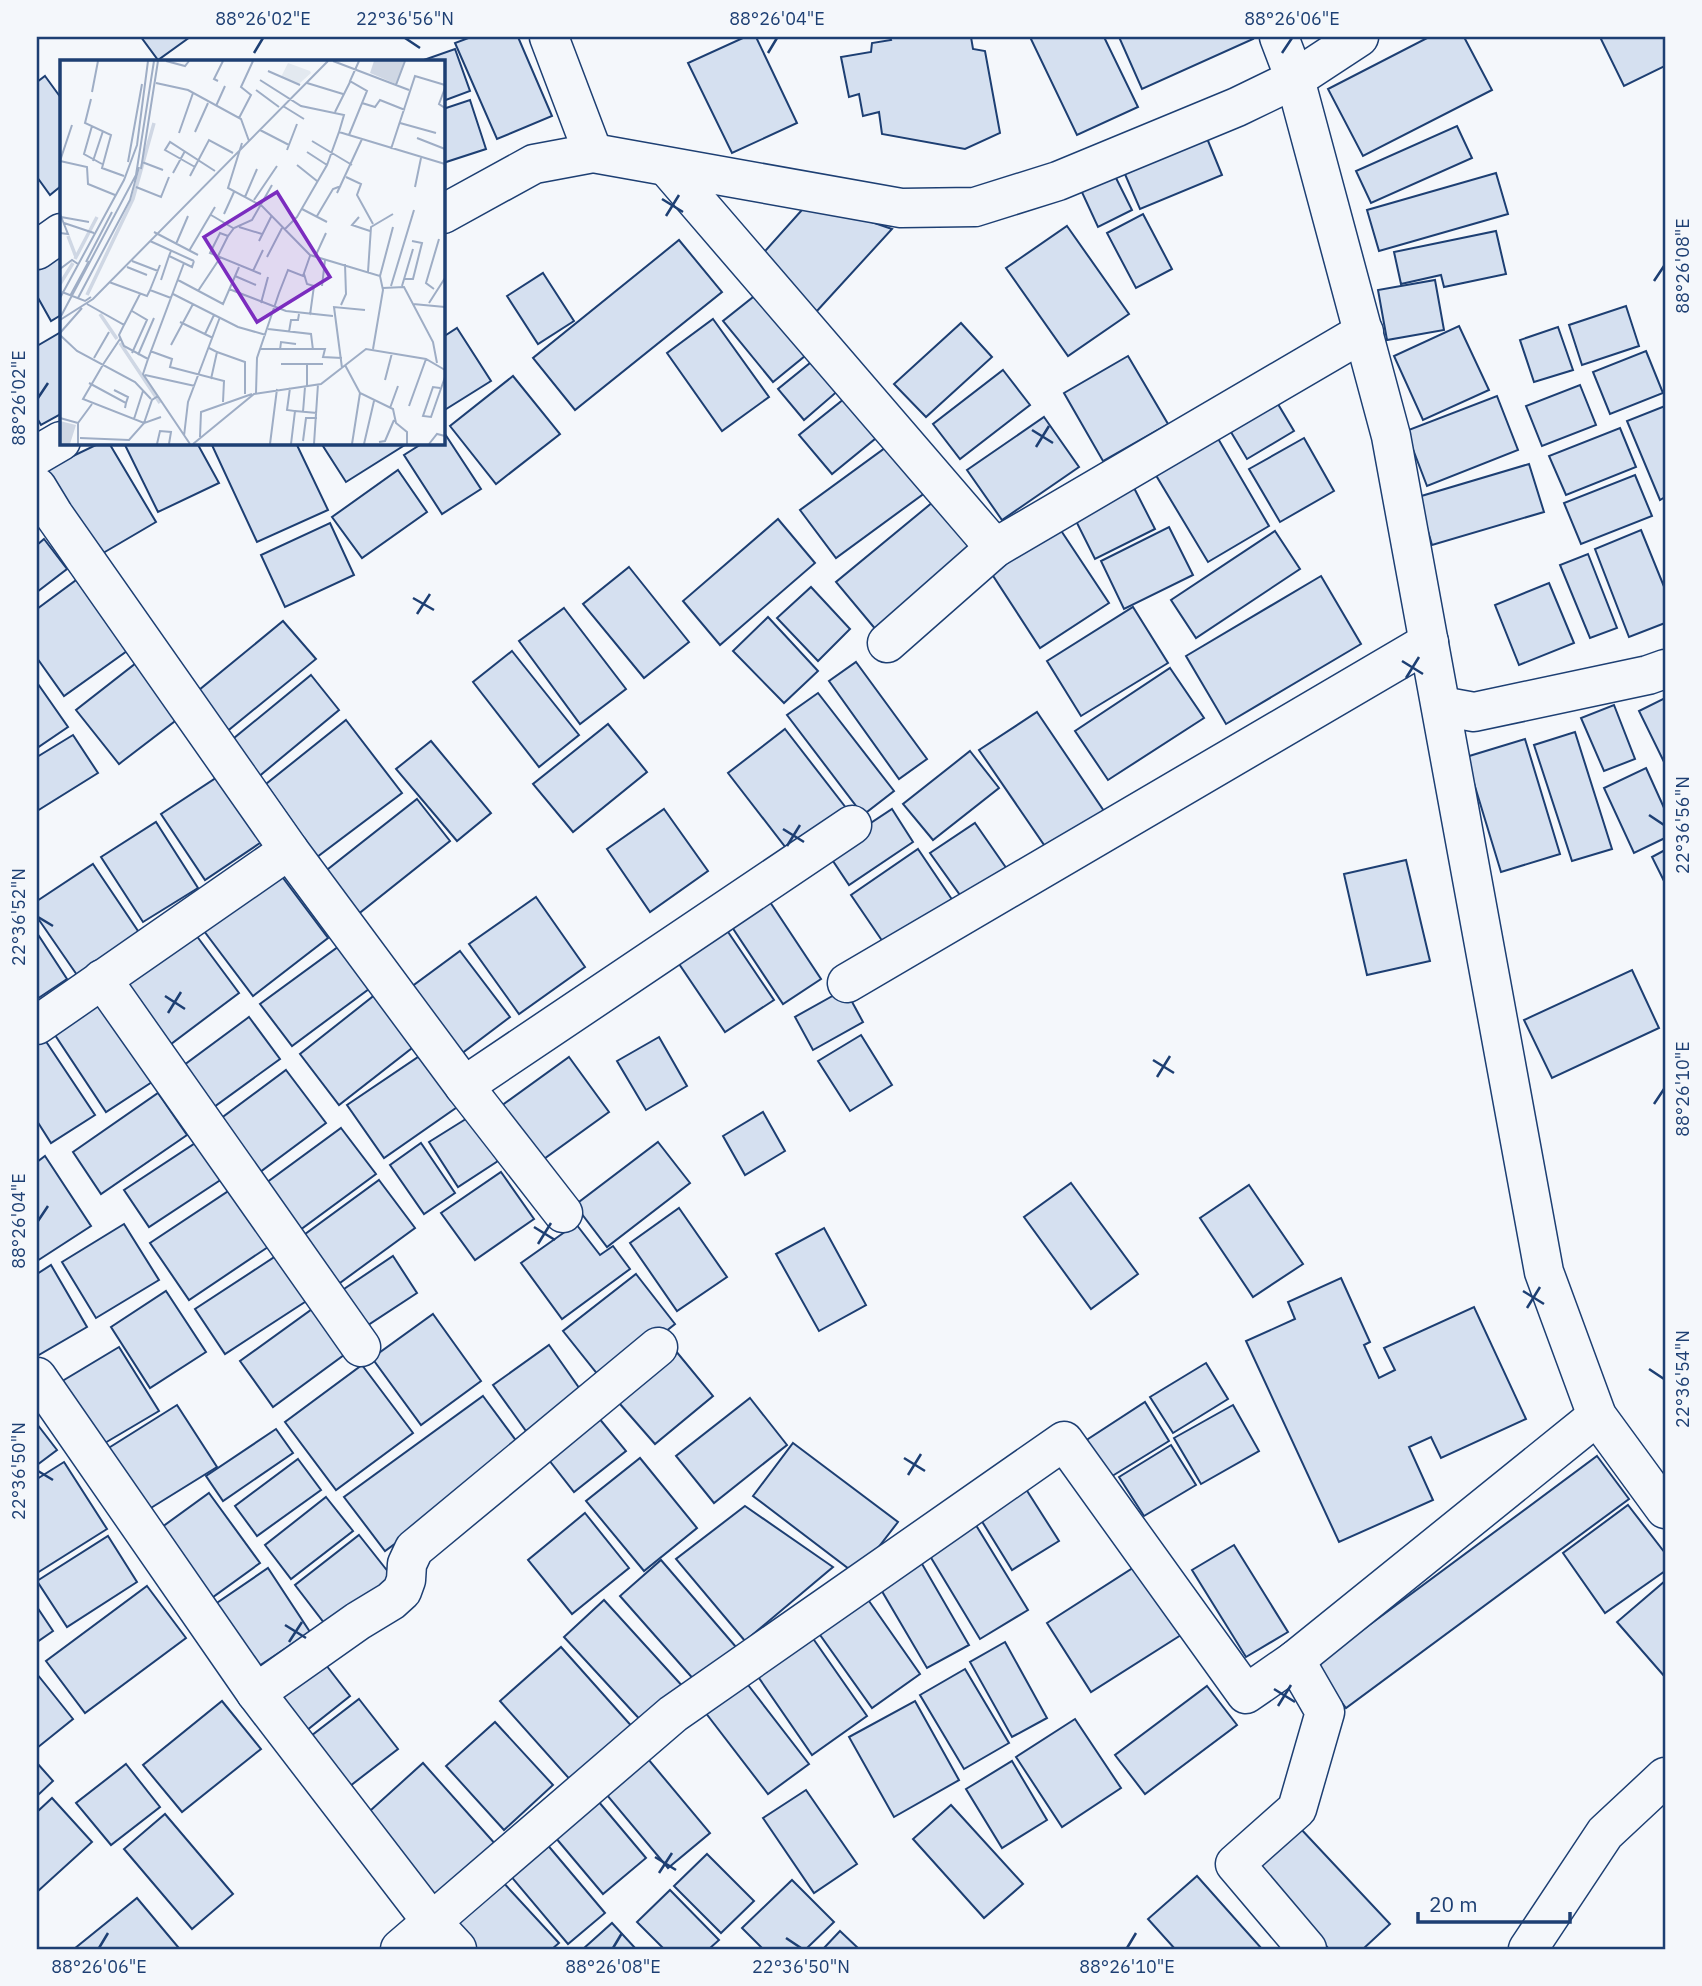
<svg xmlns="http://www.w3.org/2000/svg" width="1702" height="1986" font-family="'IBM Plex Sans',sans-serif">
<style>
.building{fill:#d5e0f0;stroke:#1d3f73;stroke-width:2}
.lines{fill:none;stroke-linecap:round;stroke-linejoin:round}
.minor-casing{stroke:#1d3f73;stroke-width:41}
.minor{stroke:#f4f7fb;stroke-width:38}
.ticks{fill:none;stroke:#1d3f73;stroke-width:2.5}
.inset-river{fill:none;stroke:#cfd7e4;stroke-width:3.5}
.inset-road{fill:none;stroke:#9eadc5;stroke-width:2}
.view{fill:#7b2cbf;fill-opacity:0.15;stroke:#7b2cbf;stroke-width:3.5}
.inset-edge{fill:none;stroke:#1d3f73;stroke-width:3.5}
.neatline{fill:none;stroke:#1d3f73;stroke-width:2.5}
.ticks-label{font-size:18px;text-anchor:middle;fill:#1d3f73}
</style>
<rect width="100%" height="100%" fill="#f4f7fb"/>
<g class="building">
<polygon points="141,37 190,37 158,60"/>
<polygon points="471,37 518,37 552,116 497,139 455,43"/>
<polygon points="745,37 756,37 797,123 732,153 688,63"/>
<polygon points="890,37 971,37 973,49 985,51 1000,133 965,149 882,134 879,112 863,116 859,94 849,97 841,57 871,52 872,43 891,40"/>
<polygon points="1030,37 1104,37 1138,107 1077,135"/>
<polygon points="1119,37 1252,37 1253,39 1142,89"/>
<polygon points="1429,37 1464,37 1492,90 1363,156 1328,89"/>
<polygon points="1600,37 1665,37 1665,66 1624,86"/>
<polygon points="455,49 470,91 443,101 443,61 421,61"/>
<polygon points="45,76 61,98 61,186 50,195 37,177 37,82"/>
<polygon points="470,100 486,149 443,163 443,109"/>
<polygon points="1457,126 1472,158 1371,203 1356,171"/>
<polygon points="1204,131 1222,175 1140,209 1121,165"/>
<polygon points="1113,172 1132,210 1098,227 1080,188"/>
<polygon points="1496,173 1508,214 1379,251 1367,210"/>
<polygon points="810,201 892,229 816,312 757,260"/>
<polygon points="1143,214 1172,269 1136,288 1107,233"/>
<polygon points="1067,226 1129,314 1068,356 1006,268"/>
<polygon points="1496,231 1506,274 1444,287 1441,275 1401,284 1394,252"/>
<polygon points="679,240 722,292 575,410 533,358"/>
<polygon points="61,246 61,315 51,321 37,296 37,260"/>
<polygon points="543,273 574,321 538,344 507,296"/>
<polygon points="1435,280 1444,330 1387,340 1378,290"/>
<polygon points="762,290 811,351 773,382 723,321"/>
<polygon points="1626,306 1639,346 1582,365 1569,325"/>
<polygon points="713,319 769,397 722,431 667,353"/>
<polygon points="961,323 992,357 926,417 894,384"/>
<polygon points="1459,326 1489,390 1423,420 1394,356"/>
<polygon points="1558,327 1573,370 1534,382 1520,340"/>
<polygon points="457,328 491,381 443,411 443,337"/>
<polygon points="61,332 61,414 41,425 37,418 37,346"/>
<polygon points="1646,351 1663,393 1610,414 1593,372"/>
<polygon points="1128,356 1168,424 1103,461 1064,393"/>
<polygon points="815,359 840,389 804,420 778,389"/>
<polygon points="1003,370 1030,405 960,459 933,424"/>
<polygon points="513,376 560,434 496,484 450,426"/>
<polygon points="1580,385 1596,425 1542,446 1526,406"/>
<polygon points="1269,389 1294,431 1247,459 1222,417"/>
<polygon points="849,395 881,434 832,474 799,435"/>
<polygon points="1497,396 1518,450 1427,486 1406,431"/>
<polygon points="1665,406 1665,497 1660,500 1627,421"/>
<polygon points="1044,417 1079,467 1002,520 967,470"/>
<polygon points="1620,428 1636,467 1566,495 1549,456"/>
<polygon points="1213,430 1269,526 1208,562 1151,467"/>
<polygon points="443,431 481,489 442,514 404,455 423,443 443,443"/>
<polygon points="1304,438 1334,491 1280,522 1249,469"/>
<polygon points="896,440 933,487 836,558 800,510"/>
<polygon points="100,443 109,443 156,522 98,556 46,469"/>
<polygon points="124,443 197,443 219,483 158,512"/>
<polygon points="211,443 296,443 328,510 257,542"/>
<polygon points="321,443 408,443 346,482"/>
<polygon points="1529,464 1544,512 1432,545 1418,497"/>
<polygon points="398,470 427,512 362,558 332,517"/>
<polygon points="1635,475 1652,516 1581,544 1564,503"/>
<polygon points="1130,480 1155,529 1095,559 1070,509"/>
<polygon points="939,497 980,546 877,631 836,582"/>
<polygon points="778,519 815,563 720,645 683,601"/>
<polygon points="1054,520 1109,603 1040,648 986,565"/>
<polygon points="330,523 354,575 285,607 261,555"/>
<polygon points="1169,527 1193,575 1124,609 1101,561"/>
<polygon points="1641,530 1665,589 1665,623 1629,637 1595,549"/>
<polygon points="1275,531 1300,569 1196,638 1171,600"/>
<polygon points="44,539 67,569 37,592 37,545"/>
<polygon points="1588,554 1617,628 1590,638 1560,565"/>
<polygon points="629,567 689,642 644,678 583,604"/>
<polygon points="83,575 134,646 64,696 37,658 37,609"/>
<polygon points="1321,576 1361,644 1226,724 1186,656"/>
<polygon points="1549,583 1574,643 1519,665 1495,605"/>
<polygon points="811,587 850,629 818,661 777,618"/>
<polygon points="1133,607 1168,663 1081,716 1047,661"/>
<polygon points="564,608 626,689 580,724 519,641"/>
<polygon points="768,617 818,671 784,703 733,651"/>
<polygon points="283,621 316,659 225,733 193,695"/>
<polygon points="512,651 579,735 539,767 473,682"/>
<polygon points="140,660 183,715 119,764 76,710"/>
<polygon points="856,662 927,759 899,779 829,681"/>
<polygon points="1170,668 1204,718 1108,780 1075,731"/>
<polygon points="311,675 339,710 257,778 228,743"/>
<polygon points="38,684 68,727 37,748 37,685"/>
<polygon points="818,693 894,791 863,815 787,715"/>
<polygon points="1665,698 1665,764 1639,711"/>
<polygon points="1614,705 1635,759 1604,771 1581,718"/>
<polygon points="1037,712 1108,817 1051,855 979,750"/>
<polygon points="346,720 402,793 317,857 266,784"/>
<polygon points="608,724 647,772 573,832 533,784"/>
<polygon points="785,729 850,813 793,857 728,773"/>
<polygon points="1575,732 1612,849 1572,861 1534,745"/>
<polygon points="73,735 98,773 37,811 37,757"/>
<polygon points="1525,739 1560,854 1501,872 1466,757"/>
<polygon points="431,741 491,813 457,841 396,769"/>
<polygon points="970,751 999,788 933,840 903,804"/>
<polygon points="1646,768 1665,810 1665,838 1634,853 1604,788"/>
<polygon points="222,774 266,839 205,880 161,814"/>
<polygon points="417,799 450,841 352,919 318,877"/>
<polygon points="664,809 708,871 650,912 607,849"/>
<polygon points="892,809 913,842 849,885 827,852"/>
<polygon points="156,822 198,888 143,922 101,857"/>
<polygon points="975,823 1009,872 965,902 930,853"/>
<polygon points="918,849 953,901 885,945 851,895"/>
<polygon points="1665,850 1665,883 1652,857"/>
<polygon points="1406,860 1430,961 1367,975 1344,874"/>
<polygon points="93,864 140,934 77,975 37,917 37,901"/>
<polygon points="277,870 328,938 253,996 201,927"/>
<polygon points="764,893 821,979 783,1004 726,918"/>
<polygon points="536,897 585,967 519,1014 469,944"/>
<polygon points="720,920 774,1000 725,1032 671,952"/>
<polygon points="193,931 239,993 171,1044 125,983"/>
<polygon points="37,933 67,979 37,999"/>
<polygon points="342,944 373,986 292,1046 260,1004"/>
<polygon points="460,951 510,1017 453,1060 403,993"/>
<polygon points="1632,970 1659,1028 1552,1078 1524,1020"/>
<polygon points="845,989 863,1022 813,1050 795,1017"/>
<polygon points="381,990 421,1041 339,1105 300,1054"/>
<polygon points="95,996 152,1082 106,1112 49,1026"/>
<polygon points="249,1017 280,1059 207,1112 176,1071"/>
<polygon points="41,1034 95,1115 51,1143 37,1121 37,1037"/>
<polygon points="861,1035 892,1085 850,1111 818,1061"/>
<polygon points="659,1037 687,1086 646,1110 617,1061"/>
<polygon points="427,1051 463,1103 384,1158 347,1105"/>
<polygon points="569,1057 609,1112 541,1161 501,1106"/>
<polygon points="286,1070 326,1123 256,1175 216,1122"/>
<polygon points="158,1093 187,1135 101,1194 73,1152"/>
<polygon points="763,1112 785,1151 745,1175 723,1136"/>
<polygon points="469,1117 498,1161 458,1187 429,1142"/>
<polygon points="341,1128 376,1174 300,1230 266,1183"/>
<polygon points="200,1140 225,1177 149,1227 124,1190"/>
<polygon points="658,1142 690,1183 607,1247 575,1205"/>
<polygon points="421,1143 455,1193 424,1214 390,1165"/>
<polygon points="45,1156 91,1226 37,1261 37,1162"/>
<polygon points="501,1172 534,1219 475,1260 441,1213"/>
<polygon points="379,1180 415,1228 333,1288 297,1240"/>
<polygon points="1071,1183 1138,1274 1091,1309 1024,1217"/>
<polygon points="1249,1185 1303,1264 1253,1297 1200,1218"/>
<polygon points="230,1190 268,1247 189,1300 150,1243"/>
<polygon points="679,1208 727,1277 677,1311 630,1243"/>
<polygon points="124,1224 159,1280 96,1318 62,1262"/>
<polygon points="576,1224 600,1255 613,1246 630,1269 562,1319 521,1263"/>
<polygon points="824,1228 866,1305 819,1331 776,1254"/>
<polygon points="279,1254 308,1300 225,1354 195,1309"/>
<polygon points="393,1256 417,1293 365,1327 341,1291"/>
<polygon points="51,1265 87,1327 37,1356 37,1274"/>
<polygon points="636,1274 675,1324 603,1381 563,1331"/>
<polygon points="1341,1278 1370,1342 1364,1345 1379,1378 1395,1370 1384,1348 1474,1307 1526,1419 1441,1458 1431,1437 1409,1447 1433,1500 1339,1542 1246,1341 1295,1319 1288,1302"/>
<polygon points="166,1291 206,1352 150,1388 111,1327"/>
<polygon points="315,1307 348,1352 273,1407 240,1361"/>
<polygon points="433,1314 481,1381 421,1425 372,1358"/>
<polygon points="666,1339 713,1396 655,1444 606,1388"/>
<polygon points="549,1345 582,1392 526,1431 493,1385"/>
<polygon points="119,1347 159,1411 93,1450 54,1386"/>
<polygon points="1206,1363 1228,1399 1173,1433 1150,1397"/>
<polygon points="362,1365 413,1433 336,1490 285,1422"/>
<polygon points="483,1396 523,1450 385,1551 344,1497"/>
<polygon points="750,1398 787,1445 714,1503 676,1456"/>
<polygon points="1145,1402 1169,1441 1109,1478 1085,1441"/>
<polygon points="177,1405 217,1467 146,1511 107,1449"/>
<polygon points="1233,1405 1259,1451 1201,1484 1174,1438"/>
<polygon points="589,1406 626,1451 574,1492 538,1446"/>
<polygon points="37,1424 57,1450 37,1465"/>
<polygon points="276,1429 293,1453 223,1501 206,1476"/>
<polygon points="793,1443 898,1522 857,1575 753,1496"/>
<polygon points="1171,1445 1196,1485 1144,1516 1119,1477"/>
<polygon points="1597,1456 1629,1499 1346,1708 1314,1666"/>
<polygon points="640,1458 697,1528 644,1571 586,1501"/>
<polygon points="298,1459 321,1490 257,1536 235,1506"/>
<polygon points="64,1462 107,1529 37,1573 37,1479"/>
<polygon points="1024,1486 1059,1541 1012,1570 978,1515"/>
<polygon points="209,1493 260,1563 202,1605 151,1535"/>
<polygon points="326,1497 353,1531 291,1579 265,1545"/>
<polygon points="1628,1505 1665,1553 1665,1571 1605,1613 1563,1553"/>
<polygon points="745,1506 833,1567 745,1641 676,1559"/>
<polygon points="585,1513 629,1568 572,1614 528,1560"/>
<polygon points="974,1522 1028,1610 980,1639 927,1551"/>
<polygon points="359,1535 393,1578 328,1628 295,1585"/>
<polygon points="108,1536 137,1582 67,1627 37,1581"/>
<polygon points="1234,1545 1288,1632 1246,1657 1192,1570"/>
<polygon points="918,1557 969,1645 927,1668 876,1581"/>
<polygon points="661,1560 736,1647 696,1682 620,1596"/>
<polygon points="1136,1566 1181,1635 1091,1692 1047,1623"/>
<polygon points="268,1568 310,1632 250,1672 208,1609"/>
<polygon points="1665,1581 1665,1677 1617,1622"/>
<polygon points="147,1586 186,1638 85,1713 46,1661"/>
<polygon points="862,1591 920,1674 872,1708 813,1625"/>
<polygon points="604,1600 685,1689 645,1725 564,1637"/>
<polygon points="37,1607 53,1631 37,1642"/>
<polygon points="805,1627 867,1716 812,1755 750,1665"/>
<polygon points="1005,1642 1047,1718 1012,1737 970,1662"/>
<polygon points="561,1647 635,1730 574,1784 500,1701"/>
<polygon points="319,1656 350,1696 297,1738 265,1698"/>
<polygon points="965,1669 1009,1743 964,1769 920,1695"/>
<polygon points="37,1674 73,1719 37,1748"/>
<polygon points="745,1681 809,1764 768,1794 705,1712"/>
<polygon points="1207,1686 1237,1725 1145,1794 1115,1755"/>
<polygon points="359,1699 398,1749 350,1786 311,1736"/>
<polygon points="222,1701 261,1749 182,1812 143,1765"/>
<polygon points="915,1701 959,1780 894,1817 849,1737"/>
<polygon points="1075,1719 1121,1788 1062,1827 1016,1757"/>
<polygon points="495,1722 553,1785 504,1830 446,1766"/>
<polygon points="643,1753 710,1833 668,1868 601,1788"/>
<polygon points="1012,1761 1047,1820 1002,1848 966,1789"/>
<polygon points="37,1763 53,1781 37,1796"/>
<polygon points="423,1763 497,1846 435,1901 361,1819"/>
<polygon points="126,1764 160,1807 111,1845 76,1803"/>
<polygon points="806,1790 857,1864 814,1893 763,1818"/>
<polygon points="593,1795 646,1858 603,1894 550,1831"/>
<polygon points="52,1798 92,1842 37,1892 37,1812"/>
<polygon points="951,1805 1023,1884 984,1918 913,1839"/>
<polygon points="165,1814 233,1894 192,1929 124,1849"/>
<polygon points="1300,1828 1390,1924 1363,1949 1329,1949 1255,1871"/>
<polygon points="540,1836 605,1913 568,1944 504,1868"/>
<polygon points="707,1854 754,1901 721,1933 674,1886"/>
<polygon points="1197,1876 1262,1949 1175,1949 1148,1919"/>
<polygon points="500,1879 559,1943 552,1949 469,1949 449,1927"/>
<polygon points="792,1880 834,1922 806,1949 763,1949 742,1928"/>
<polygon points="670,1890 719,1940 709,1949 664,1949 637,1922"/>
<polygon points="137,1898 178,1947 176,1949 74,1949"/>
<polygon points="612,1923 636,1949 583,1949"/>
<polygon points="840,1931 859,1949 823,1949"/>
</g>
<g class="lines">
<g class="minor-casing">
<g id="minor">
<polyline points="549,37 593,153"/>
<polyline points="1279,37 1295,79 1391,436 1544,1272 1597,1416 1665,1509"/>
<polyline points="667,167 995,548"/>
<polyline points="443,214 534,164 593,153 901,208 975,207 1058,181 1237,107 1295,79 1359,37"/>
<polyline points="37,250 61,233"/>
<polyline points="37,455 61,441"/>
<polyline points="37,487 54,515 289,850 464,1086 563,1213"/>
<polyline points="887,643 995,548 1364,332"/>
<polyline points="1441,706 1474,712 1648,675 1665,669"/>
<polyline points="102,979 361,1347"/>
<polyline points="847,983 1429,642"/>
<polyline points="37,1025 289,850"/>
<polyline points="464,1086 852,825"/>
<polyline points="37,1377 256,1693 432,1922 457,1949"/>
<polyline points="1295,1660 1325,1712 1297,1809 1235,1864 1307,1949"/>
<polyline points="256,1693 358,1621 391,1601 402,1591 406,1580 407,1564 414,1549 658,1347"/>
<polyline points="400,1949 673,1714 1064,1441 1246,1694 1295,1660 1597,1416"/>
<polyline points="1528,1949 1605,1833 1665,1777"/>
</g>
</g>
<use href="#minor" class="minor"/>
</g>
<path class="ticks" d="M405 38 420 48M254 53 263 38M768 53 777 38M1282 53 1292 38M662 199 683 212M666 216 679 195M1654 281 1664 266M38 398 48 383M1032 430 1053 443M1036 447 1049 426M413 598 434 610M417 614 430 594M1402 661 1423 674M1406 678 1419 657M1649 815 1664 825M783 829 804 842M787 846 800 825M38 917 53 926M165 996 185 1009M168 1013 181 992M1153 1060 1174 1073M1157 1077 1170 1056M1654 1104 1664 1089M38 1221 48 1206M534 1227 555 1240M538 1244 551 1223M1523 1291 1544 1304M1527 1308 1540 1287M1649 1369 1664 1379M904 1458 925 1471M38 1471 53 1480M908 1475 921 1454M285 1625 306 1638M289 1642 302 1622M1274 1689 1295 1702M1278 1706 1291 1685M655 1857 676 1870M659 1873 672 1853M786 1938 801 1948M99 1948 108 1933M613 1948 622 1933M1127 1948 1136 1933"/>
<g transform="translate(60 60)">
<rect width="385" height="385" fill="#f4f7fb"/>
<path d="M228 3 250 11 251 13 239 24 221 17Z" fill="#e3e9f0"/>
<path d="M314 1H345L336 24 310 13ZM0 361 16 365 10 384H0Z" fill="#cfd7e4"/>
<path class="inset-river" d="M8 176 16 197M15 199 37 157M0 224 13 203M27 235 73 139 94 63M40 254 57 279M60 283 100 343"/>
<path class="inset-road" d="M106 1 125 6 129 1M273 1 349 30M208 11 240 25M200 20 241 46 284 55 279 72M158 21 154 19 163 1M96 23 128 30 181 59 189 81M247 23 283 34M336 25 345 1M385 28 379 44 385 48M196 30 219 47M32 32 38 1M31 39 25 63 51 75 42 108 64 116M302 43 315 47 320 40 345 50M156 46 165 26M223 46 244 59M275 52 290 22M179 58 191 35 181 27 193 1M340 63 376 73M12 65 0 101 27 107 28 124 55 135M32 66 24 94 42 104M200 70 229 85M135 72 148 43M119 73 133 33M289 75 307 31 290 21 299 1M357 78 385 89M252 81 292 105M182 83 168 128 202 146 250 195 320 216 323 230 313 289M331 89 355 16 385 25M227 90 237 64M247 92 267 105M33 101 43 71M68 102 82 24M82 102 103 110M237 105 257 121M135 107 105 90 110 82 155 111M81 109 98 1M113 113 125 91M130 116 149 80 173 93M286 117 301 124 297 135 313 164M76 127 101 137 109 117M355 127 361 98M277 133 302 79M185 137 197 109M194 140 217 106M242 149 267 162M0 154 8 174 0 173M164 154 174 132M151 155 173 168M257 156 273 129 281 126M1 157 29 162M299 157 292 165 310 171M4 163 34 173M179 167 202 174M225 169 237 157 267 105 279 72 385 104M94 172 138 195M90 181 134 201M199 181 212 155M116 184 128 156M111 191 109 196 132 207 134 201M129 191 155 147M158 196 168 176M207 197 222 168M255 197 266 173M72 201 98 211M26 202 52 152M67 207 87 215M0 209 12 200 18 204M193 211 203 190M308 212 311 167 333 154M201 214 150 193 160 173 168 176 174 168 192 160 212 125M244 214 247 224 254 226 250 255M175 216 196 225M320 216 333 167M345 219H353L362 183 352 181M101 220 109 196M118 220 163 244 179 207M49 222 87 236 90 230 111 238M262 226 265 200M331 226 354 150M342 226 353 189M323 228 344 227 373 282 377 303M169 229 226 251 273 256M374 229 366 223 379 179M90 230 100 205M138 231 160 198M2 232 25 241 31 237M113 234 178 267 206 275M10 236 29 201M0 238 64 120 77 85 88 1M18 238 70 140 79 107M201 243 208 217M369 243 385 218M27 244 64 265 59 275 64 286 88 299 124 203M353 244 385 247M281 245 286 234 285 204M0 258 76 115 94 1M0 260 33 239 268 1M120 262 153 278M64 265 80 234M208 269 251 274 253 290M229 272 231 260H238L239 254M0 273 22 248M145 274 154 255M0 275 17 291 75 322 91 339M111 285 133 244M149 288 157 292 151 319M200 289H265L263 297 282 298M220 290 221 282 236 284M90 291 112 299 110 307 164 321 163 342M157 292 185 302V334M72 293 87 260 72 251M78 295 94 258M34 298 49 272M88 299 83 314 130 384M44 303 23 339 84 363 92 340 98 336M44 303 60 279M221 304H263M285 305 300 333 333 349 336 363 347 372V384M282 308 274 247 305 250M85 315 135 326M325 320 332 293M29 323 66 343 65 348M247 327V305M230 328 227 350 235 351 231 384M380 328 373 327 363 356 371 357 385 317M54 330 68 337 66 343M196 333 197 298 219 233 228 210 243 216 250 196M349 346 366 299M330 348 338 326M235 351 257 353M243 352 245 327M0 358 18 363V384M74 359 83 331M18 363 32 344M124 376 128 342 160 257M140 377 141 352 192 334M20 378 69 380 84 363 101 357M243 381 246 358H257M319 382 325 381 334 360M97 384 100 371 111 372 109 384M133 384 194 334 261 324 306 289 366 299 385 310M210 384 217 329M254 384 258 324M292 384 300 333M304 384 314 341M369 384 377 374 385 376"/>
<path class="view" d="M217 132 270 217 197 262 144 177Z"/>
<rect width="385" height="385" class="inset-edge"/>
</g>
<rect width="1702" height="1986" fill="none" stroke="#f4f7fb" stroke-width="77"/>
<path d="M1418 1912v10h152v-10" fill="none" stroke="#1d3f73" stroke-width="3.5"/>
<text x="1429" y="1912" font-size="21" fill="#1d3f73" stroke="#f4f7fb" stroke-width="5" paint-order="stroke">20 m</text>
<rect x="38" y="38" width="1626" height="1910" class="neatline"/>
<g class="ticks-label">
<text x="263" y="25">88°26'02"E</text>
<text x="405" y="25">22°36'56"N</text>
<text x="777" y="25">88°26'04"E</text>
<text x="1292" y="25">88°26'06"E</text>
<text transform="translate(1683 266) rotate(-90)" y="6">88°26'08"E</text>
<text transform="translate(19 398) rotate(-90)" y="6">88°26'02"E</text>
<text transform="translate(1683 825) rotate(-90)" y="6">22°36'56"N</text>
<text transform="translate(19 917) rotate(-90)" y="6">22°36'52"N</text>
<text transform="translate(1683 1089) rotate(-90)" y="6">88°26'10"E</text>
<text transform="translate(19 1221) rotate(-90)" y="6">88°26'04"E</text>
<text transform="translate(1683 1379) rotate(-90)" y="6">22°36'54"N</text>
<text transform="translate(19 1471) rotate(-90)" y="6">22°36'50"N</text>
<text x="99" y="1973">88°26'06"E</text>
<text x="613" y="1973">88°26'08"E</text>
<text x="801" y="1973">22°36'50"N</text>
<text x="1127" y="1973">88°26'10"E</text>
</g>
</svg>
